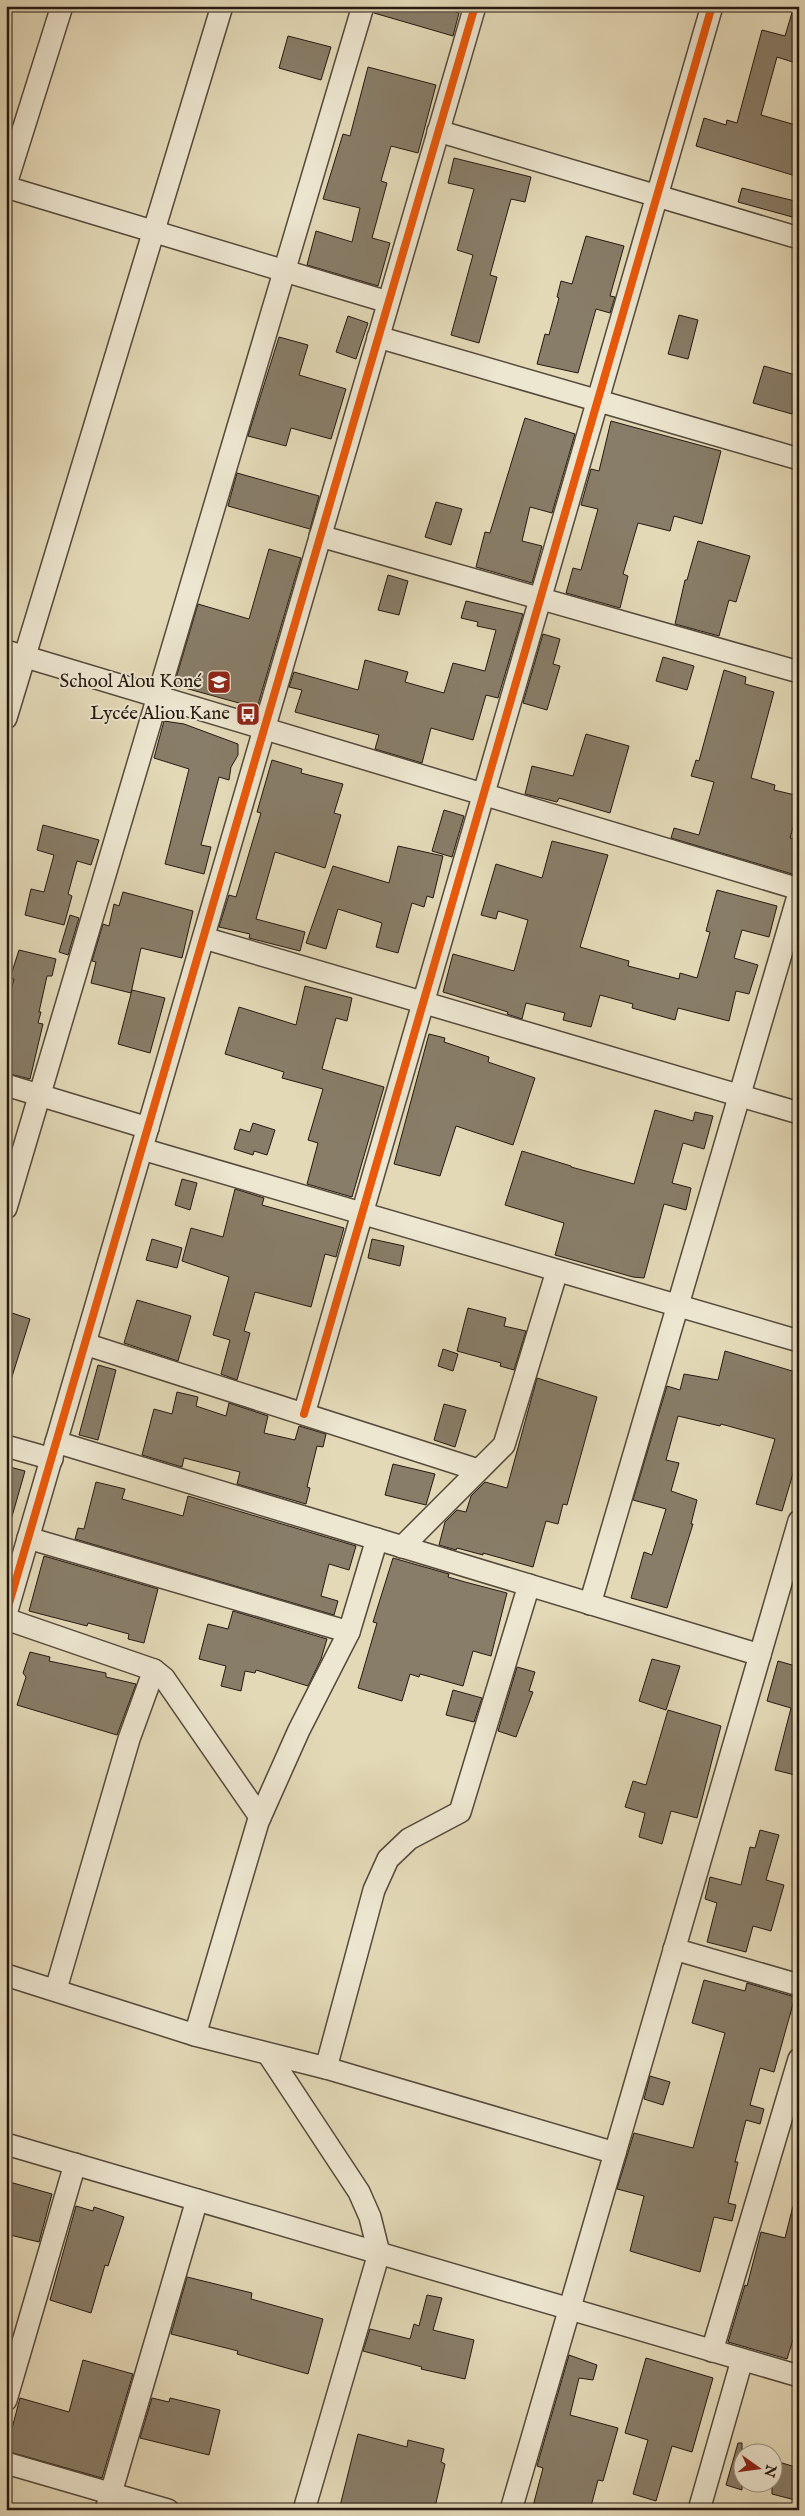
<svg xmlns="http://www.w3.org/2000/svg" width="805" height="2516" font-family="'IM FELL English',serif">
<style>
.building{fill:#887d68;stroke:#251912}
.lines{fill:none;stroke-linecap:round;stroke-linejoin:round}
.minor-casing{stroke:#54493b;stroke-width:24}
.minor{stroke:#ede6d0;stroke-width:21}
.cycleway-casing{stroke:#ede6d0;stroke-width:11}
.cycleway{stroke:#e8590c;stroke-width:8}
.labels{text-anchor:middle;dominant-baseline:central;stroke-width:4;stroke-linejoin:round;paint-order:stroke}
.poi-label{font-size:19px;fill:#251912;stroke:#ede6d0;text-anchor:end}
</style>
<rect width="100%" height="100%" fill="#e3d9b7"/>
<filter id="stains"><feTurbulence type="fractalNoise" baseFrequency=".004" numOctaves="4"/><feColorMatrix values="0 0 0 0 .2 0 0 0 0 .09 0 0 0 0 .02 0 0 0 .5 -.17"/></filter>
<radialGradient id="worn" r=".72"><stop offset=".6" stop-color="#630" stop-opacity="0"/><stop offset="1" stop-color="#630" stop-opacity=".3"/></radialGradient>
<g class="building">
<polygon points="375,6 436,6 459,13 453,36 374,13"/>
<polygon points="794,6 799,6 799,64 777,57 761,115 799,126 799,177 696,146 704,118 726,125 727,120 737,123 762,30 785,36"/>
<polygon points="288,36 331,47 321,80 279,68"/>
<polygon points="368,67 436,85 418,153 391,146 381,181 387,183 372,238 390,243 378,286 307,265 316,231 352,242 360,208 323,199 343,134 350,136"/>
<polygon points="454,158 531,177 525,202 511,199 490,275 497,277 479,343 451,335 473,255 457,250 474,189 448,183"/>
<polygon points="742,188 799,202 796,218 738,202"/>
<polygon points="586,236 624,246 610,296 615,297 610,313 596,309 578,373 537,364 545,334 549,335 559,298 557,297 561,281 572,284"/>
<polygon points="679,315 698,320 688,359 668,354"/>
<polygon points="348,316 368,323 356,359 336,352"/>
<polygon points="279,337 308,345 299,375 346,389 331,439 291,428 286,446 248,436"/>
<polygon points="764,366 799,376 799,391 792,414 753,403"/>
<polygon points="525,418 575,434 552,513 530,507 522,541 542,546 532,583 476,567 485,532 490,533"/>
<polygon points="611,421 721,451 702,524 674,516 670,531 638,523 623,574 628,576 620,608 566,593 573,568 581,570 598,509 581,505 591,469 599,471"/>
<polygon points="237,473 319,496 310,529 228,506"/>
<polygon points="436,502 462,509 451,545 425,537"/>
<polygon points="698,541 750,556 736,602 729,600 719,636 675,624 685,580 687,580"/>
<polygon points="269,549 301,558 257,708 174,685 198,604 249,619"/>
<polygon points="388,575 408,581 399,615 378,610"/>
<polygon points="466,601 523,614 498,698 486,695 473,740 431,728 422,763 375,749 379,735 295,712 302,690 289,687 294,672 358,690 365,660 408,672 405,682 444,693 453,663 485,671 496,630 477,626 478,622 461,618"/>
<polygon points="543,634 560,639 553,664 560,666 547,710 523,703"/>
<polygon points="663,657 694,666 687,690 656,681"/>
<polygon points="724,670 746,677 745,684 774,692 751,778 775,785 774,790 799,796 799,807 790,838 799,840 799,876 671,838 674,828 699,835 714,782 691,776 696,760 699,761"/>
<polygon points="164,721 184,724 238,744 238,755 231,767 229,780 219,777 201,845 211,847 204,874 165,864 189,769 154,758"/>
<polygon points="586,734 629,746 610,813 559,798 557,802 525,794 532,766 573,776"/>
<polygon points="272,760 302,769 301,773 343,784 334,813 341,815 325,868 275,852 256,919 305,932 300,951 249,938 250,934 219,927 229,895 236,897 261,813 257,812"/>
<polygon points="444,810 464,816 452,857 432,851"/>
<polygon points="43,825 99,840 91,865 77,861 68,894 72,896 64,925 25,915 31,889 44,892 54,855 37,850"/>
<polygon points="552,841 608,855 580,947 629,961 628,966 679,979 680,973 697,978 710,932 706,931 717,890 777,906 769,937 742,930 734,958 758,965 749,994 736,991 729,1021 678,1008 675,1020 632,1008 633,1004 600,995 591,1027 563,1020 565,1013 526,1003 522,1019 507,1014 508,1012 443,992 453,954 514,971 528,920 498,911 496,919 481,915 496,864 542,878"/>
<polygon points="398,846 443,856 433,898 427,896 424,907 412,903 398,953 376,947 382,923 338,909 326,949 306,943 333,866 389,883"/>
<polygon points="123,892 193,911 182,958 141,948 131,993 91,983 96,962 92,961 103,924 109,926 114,904 119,906"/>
<polygon points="70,915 79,918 68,955 59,952"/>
<polygon points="19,950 56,959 52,976 47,976 39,1012 41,1012 38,1023 43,1024 30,1079 6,1073 6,1010 14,979 10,978"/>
<polygon points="305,986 352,998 347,1021 336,1018 322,1069 384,1087 352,1197 307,1184 318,1143 308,1140 323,1089 282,1078 284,1072 225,1054 239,1007 296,1025"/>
<polygon points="132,990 165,998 150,1053 118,1044"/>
<polygon points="429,1034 445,1038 444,1042 489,1057 488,1062 535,1078 513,1145 456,1126 440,1176 394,1164"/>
<polygon points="655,1110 693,1121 695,1112 713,1116 704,1149 683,1143 672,1183 691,1188 686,1210 664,1204 644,1278 633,1277 555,1255 564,1223 505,1205 522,1151 571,1166 571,1167 634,1184"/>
<polygon points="253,1123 275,1130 267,1155 254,1151 253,1155 234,1149 240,1129 250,1132"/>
<polygon points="182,1179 197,1183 190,1210 175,1205"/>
<polygon points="235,1189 264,1198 262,1205 344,1228 336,1257 325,1254 311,1307 255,1292 244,1331 250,1333 237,1380 221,1374 230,1340 213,1335 229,1277 182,1261 191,1228 223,1237"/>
<polygon points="152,1239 182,1248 177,1268 146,1260"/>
<polygon points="372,1239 404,1246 400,1266 368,1258"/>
<polygon points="137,1300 191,1316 178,1361 124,1343"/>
<polygon points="468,1308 506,1318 504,1326 526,1331 514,1370 500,1366 501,1363 457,1351"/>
<polygon points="6,1311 30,1319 10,1383 6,1382"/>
<polygon points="443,1349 458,1354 453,1371 438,1366"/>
<polygon points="725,1351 799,1373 799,1453 782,1511 756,1504 775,1439 721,1424 720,1426 678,1416 666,1460 679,1463 671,1491 697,1500 691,1524 693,1524 667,1608 631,1598 644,1552 652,1555 666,1509 633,1500 667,1386 680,1390 684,1374 718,1380"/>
<polygon points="98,1365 116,1370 98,1440 79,1435"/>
<polygon points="537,1378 597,1397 567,1505 563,1504 558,1524 546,1521 533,1567 483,1553 483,1555 457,1548 456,1550 439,1545 445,1522 457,1510 466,1512 471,1496 485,1482 507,1488"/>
<polygon points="177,1392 198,1397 196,1406 226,1416 229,1403 268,1416 264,1433 295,1440 299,1426 326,1434 323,1447 317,1446 307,1487 310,1488 306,1504 237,1484 240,1472 184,1458 182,1467 142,1455 154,1409 172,1414"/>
<polygon points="444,1404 466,1410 455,1447 434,1440"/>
<polygon points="393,1464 435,1474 426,1505 385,1495"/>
<polygon points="6,1466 25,1471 11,1520 6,1519"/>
<polygon points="96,1482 125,1489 122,1499 183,1516 188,1496 356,1546 349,1570 329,1564 321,1596 338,1601 334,1615 75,1539 78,1528 84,1529"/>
<polygon points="44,1556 158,1589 144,1643 128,1639 129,1634 88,1623 87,1626 29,1611"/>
<polygon points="393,1558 449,1574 448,1577 465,1582 507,1593 491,1656 473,1651 463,1686 420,1674 419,1677 410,1674 402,1701 358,1688 377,1623 373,1622"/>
<polygon points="233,1611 327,1639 321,1659 308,1686 256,1670 255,1673 245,1671 241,1691 221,1686 226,1666 199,1659 208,1624 228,1629"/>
<polygon points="30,1652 50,1657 49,1661 106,1673 106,1677 136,1684 117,1735 17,1705 26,1677 23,1673"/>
<polygon points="652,1659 680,1666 666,1710 639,1701"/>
<polygon points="778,1661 799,1667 799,1776 775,1770 791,1708 767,1701"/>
<polygon points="517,1667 535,1672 529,1691 533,1692 516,1737 498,1731"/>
<polygon points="453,1690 482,1698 474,1722 446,1715"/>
<polygon points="668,1710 721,1726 697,1818 671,1811 662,1844 639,1837 645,1813 625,1807 633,1781 646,1785"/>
<polygon points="760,1830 779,1835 766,1880 784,1885 771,1931 753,1926 746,1952 707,1942 717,1903 705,1899 710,1877 741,1885 750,1847 755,1848"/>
<polygon points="704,1980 745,1991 747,1983 795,1997 774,2072 760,2068 750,2105 764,2109 760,2124 746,2120 735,2162 738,2162 728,2203 736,2205 732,2221 714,2217 700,2272 630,2251 644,2196 617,2189 634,2133 693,2148 725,2033 692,2023"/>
<polygon points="650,2076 670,2082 663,2105 644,2099"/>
<polygon points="6,2181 52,2194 39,2242 6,2234"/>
<polygon points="76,2206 93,2211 94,2207 124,2217 108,2266 105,2265 91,2313 50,2300"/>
<polygon points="793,2206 799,2207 799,2320 787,2359 728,2342 745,2285 747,2286 761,2232 785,2238"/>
<polygon points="187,2277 252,2293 251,2299 323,2319 308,2374 237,2354 238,2351 171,2334"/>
<polygon points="427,2295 442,2298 433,2330 474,2340 465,2379 421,2369 422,2367 363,2351 370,2329 410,2339 414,2324 419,2326"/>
<polygon points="569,2355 597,2365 593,2380 579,2378 570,2415 618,2428 603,2481 598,2480 590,2510 532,2510 543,2468 537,2466"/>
<polygon points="646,2358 713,2378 692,2452 672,2446 656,2501 633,2494 648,2440 625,2433"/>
<polygon points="83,2360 133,2374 102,2478 6,2451 20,2398 69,2412"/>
<polygon points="152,2398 169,2402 170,2398 220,2410 209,2455 140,2438"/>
<polygon points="358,2434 407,2447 408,2440 444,2449 441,2462 445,2464 435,2507 431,2506 430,2510 339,2510"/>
<polygon points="738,2443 742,2443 742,2490 726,2485"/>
<polygon points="772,2460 799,2468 799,2501 772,2494"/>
</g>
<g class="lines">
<g class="minor-casing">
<g id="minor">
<polyline points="438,131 799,238"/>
<polyline points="6,184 62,6"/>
<polyline points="6,187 388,302"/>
<polyline points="378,337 799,459"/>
<polyline points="320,536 799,672"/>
<polyline points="6,651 799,889"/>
<polyline points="6,718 222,6"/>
<polyline points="204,938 799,1113"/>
<polyline points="6,1085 148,1128"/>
<polyline points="142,1149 799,1341"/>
<polyline points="6,1208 363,6"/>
<polyline points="85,1344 478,1470"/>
<polyline points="304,1414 712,6"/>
<polyline points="56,1442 760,1655"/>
<polyline points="6,1446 52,1459"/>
<polyline points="28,1538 349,1632"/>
<polyline points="402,1547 504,1445 557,1271"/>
<polyline points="590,1604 799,893"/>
<polyline points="6,1614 475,6"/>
<polyline points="6,1619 154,1670 129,1739 56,1989"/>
<polyline points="154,1670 164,1678 260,1817"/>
<polyline points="674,1949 799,1985"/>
<polyline points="6,1975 195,2035 326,2068 615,2153"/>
<polyline points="195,2035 258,1822 299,1730 349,1632 377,1539"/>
<polyline points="268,2054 359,2192 370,2217 379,2253 304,2510"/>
<polyline points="326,2068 374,1890 388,1859 409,1839 460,1812 529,1585"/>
<polyline points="6,2144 799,2376"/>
<polyline points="712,2351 799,2059"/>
<polyline points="6,2400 75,2164"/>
<polyline points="6,2463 168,2510"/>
<polyline points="106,2510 197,2200"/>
<polyline points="511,2510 799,1521"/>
<polyline points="699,2510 742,2360"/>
</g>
</g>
<use href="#minor" class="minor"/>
<g class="cycleway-casing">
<g id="cycleway">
<polyline points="304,1414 712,6"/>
<polyline points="6,1614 475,6"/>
</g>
</g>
<use href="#cycleway" class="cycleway"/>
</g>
<defs>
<g id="school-square" transform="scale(1.25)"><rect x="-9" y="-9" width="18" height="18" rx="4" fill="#8f2418" stroke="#ede6d0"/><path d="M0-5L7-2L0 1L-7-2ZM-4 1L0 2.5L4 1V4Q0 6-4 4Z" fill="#fff"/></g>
<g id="bus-square" transform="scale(1.25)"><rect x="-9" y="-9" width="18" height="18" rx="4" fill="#8f2418" stroke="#ede6d0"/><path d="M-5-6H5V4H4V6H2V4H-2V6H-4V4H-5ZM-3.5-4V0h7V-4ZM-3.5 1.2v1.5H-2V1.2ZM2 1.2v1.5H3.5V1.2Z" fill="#fff"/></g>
</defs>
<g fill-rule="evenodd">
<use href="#school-square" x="219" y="682"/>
<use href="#bus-square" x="248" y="714"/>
</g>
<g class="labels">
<g class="poi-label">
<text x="202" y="682">School Alou Koné</text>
<text x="230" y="714">Lycée Aliou Kane</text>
</g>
</g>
<rect width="805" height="2516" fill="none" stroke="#e3d9b7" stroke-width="25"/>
<rect x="8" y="8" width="790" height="2501" fill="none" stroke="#251912" stroke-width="2.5"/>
<rect x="12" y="12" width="780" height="2491" fill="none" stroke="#251912"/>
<g transform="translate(758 2468) rotate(104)"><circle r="24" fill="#ede6d0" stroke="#9d9484"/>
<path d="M0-4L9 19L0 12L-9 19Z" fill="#8f2418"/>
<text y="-8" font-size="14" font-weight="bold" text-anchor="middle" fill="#251912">N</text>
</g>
<rect width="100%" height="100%" filter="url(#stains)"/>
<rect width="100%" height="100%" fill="url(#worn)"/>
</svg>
